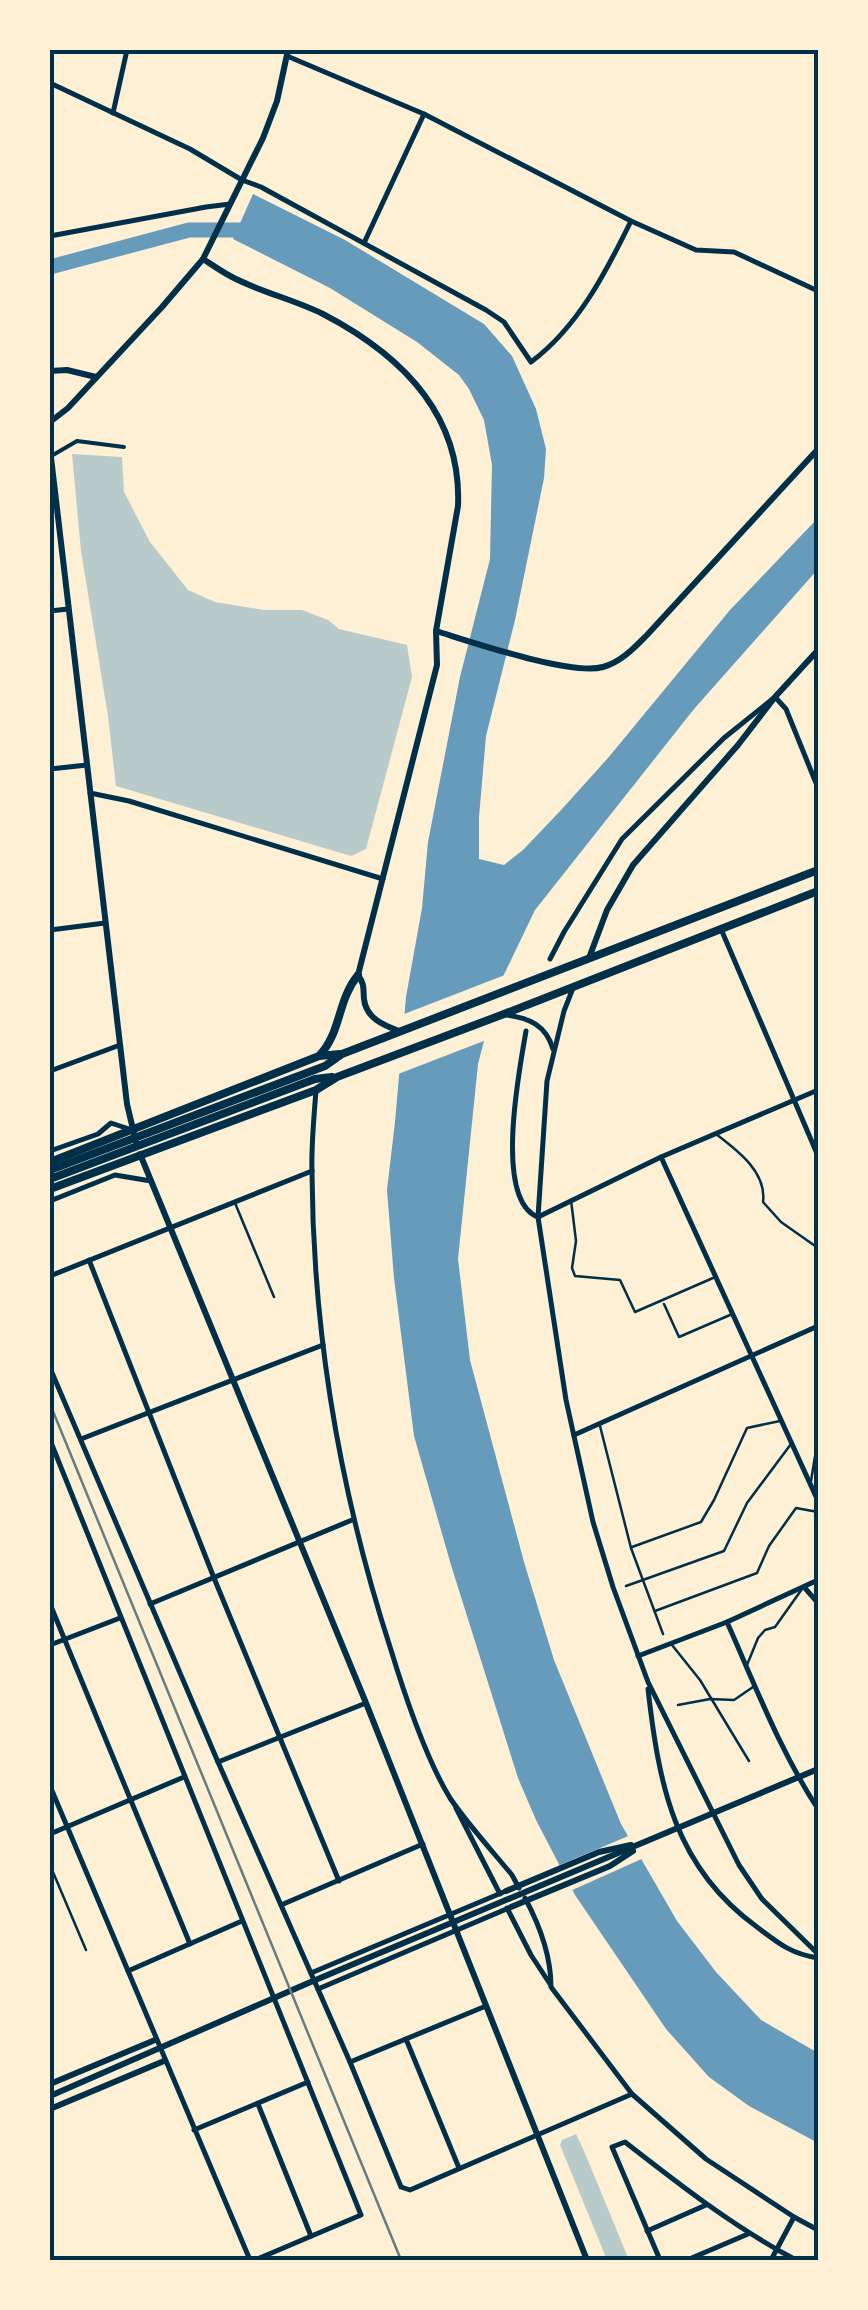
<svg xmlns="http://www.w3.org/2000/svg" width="868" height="2310" font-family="Barlow,sans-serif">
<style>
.green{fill:#b9caca}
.water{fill:#669bbc}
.pier{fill:#fdf0d5}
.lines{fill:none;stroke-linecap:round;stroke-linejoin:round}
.river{stroke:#669bbc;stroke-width:15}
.service{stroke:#003049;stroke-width:2.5}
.pedestrian{stroke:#003049;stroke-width:4}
.minor{stroke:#003049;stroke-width:5}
.tertiary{stroke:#003049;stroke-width:6}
.primary{stroke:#003049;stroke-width:8}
.rail{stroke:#657d81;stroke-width:2.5}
.neatline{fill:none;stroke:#003049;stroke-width:4}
</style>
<rect width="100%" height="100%" fill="#fdf0d5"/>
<g class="green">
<polygon points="72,454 122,457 124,492 150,542 188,590 215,602 264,610 302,610 328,620 339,629 407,645 412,677 366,849 351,856 116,786 108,716 81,551"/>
<polygon points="576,2134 584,2151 629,2260 607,2260 560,2145 562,2140"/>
</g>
<polygon class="water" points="253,194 345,240 484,324 512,356 536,409 546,449 544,478 515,620 486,736 479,817 479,859 504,865 523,850 562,809 608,758 730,610 818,518 818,569 694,709 535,910 498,987 478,1064 458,1259 470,1360 524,1562 554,1660 621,1824 677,1921 716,1972 761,2020 818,2053 818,2143 749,2106 709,2077 666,2029 575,1895 536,1820 518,1778 451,1565 414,1436 394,1278 387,1190 395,1122 406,997 422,908 428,842 460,677 490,559 492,465 484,420 469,389 459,375 417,342 330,288 233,239"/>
<g class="pier">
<polygon points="510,973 503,989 489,1039 393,1076 399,1016"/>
<polygon points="633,1834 646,1857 568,1892 555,1867"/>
</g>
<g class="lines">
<polyline class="river" points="50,267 189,230 256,230"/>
<g class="service">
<path d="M716 1134C737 1150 767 1172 763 1202L781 1222 818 1248"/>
<polyline points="571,1200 576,1241 572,1268 575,1276 620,1280 635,1312 713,1278"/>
<polyline points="235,1203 274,1297"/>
<polyline points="664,1304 679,1337 730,1315"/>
<polyline points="600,1426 631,1548 663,1634"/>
<polyline points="811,1481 818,1438"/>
<polyline points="632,1547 701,1522 714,1500 747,1428 780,1421"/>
<polyline points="626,1586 724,1551 747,1503 791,1444"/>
<polyline points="655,1611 757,1573 769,1546 796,1508 818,1512"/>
<polyline points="672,1645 700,1680 749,1761"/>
<polyline points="747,1665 758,1638 765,1630 775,1627 802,1589"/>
<polyline points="678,1705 710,1699 734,1700 753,1687"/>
<polyline points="50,1865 86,1950"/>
</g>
<polyline class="pedestrian" points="53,455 77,441 124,447"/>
<g class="minor">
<polyline points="287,56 424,114 631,221 696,250 734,252 818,291"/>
<path d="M50 83 190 149 242 180 261 187 486 310 504 322 531 362C578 327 606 272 631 221"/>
<polyline points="113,113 127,50"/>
<polyline points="50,236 206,207 230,204"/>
<polyline points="364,243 424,114"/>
<polyline points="50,611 68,609"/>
<polyline points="50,769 87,765"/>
<polyline points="90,793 129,801 383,879"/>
<polyline points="721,929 818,1156"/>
<polyline points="50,930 105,923"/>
<polyline points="550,959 564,932 622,839 724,738 775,697 786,709 818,788"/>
<polyline points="573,988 564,1011 547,1081 538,1217 566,1400 593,1522 613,1587 648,1682 739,1865 762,1899 818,1954"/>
<path d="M506 1015C529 1018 546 1025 553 1049"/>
<path d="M526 1031C520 1067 493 1200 538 1217L661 1157 818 1090"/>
<polyline points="50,1071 120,1045"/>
<path d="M316 1090C314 1118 311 1146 312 1173 313 1336 341 1496 391 1650 405 1696 425 1757 450 1798 466 1822 493 1852 512 1875L519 1888"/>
<polyline points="50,1151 98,1134 111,1123 129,1129"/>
<polyline points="661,1157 818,1501"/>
<polyline points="50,1201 115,1175 151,1181"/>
<polyline points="89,1260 214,1578 339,1881"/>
<polyline points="50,1276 312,1171"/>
<polyline points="50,1368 218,1762 350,2062 401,2187 410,2190 632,2094"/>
<polyline points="574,1435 818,1326"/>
<polyline points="81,1439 323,1345"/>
<polyline points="50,1440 361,2215 255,2260"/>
<polyline points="804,1587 818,1603"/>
<polyline points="50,1604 190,1944"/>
<polyline points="150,1604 352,1520"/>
<path d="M727 1622C755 1685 780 1751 818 1809"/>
<polyline points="50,1645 120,1618"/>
<polyline points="638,1656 727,1622 818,1580"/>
<path d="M648 1689C659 1785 674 1867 757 1927 778 1943 791 1954 818 1958"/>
<polyline points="218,1762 366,1703"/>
<polyline points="50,1786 250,2260"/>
<polyline points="456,1808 500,1894"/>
<polyline points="50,1834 184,1777"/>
<path d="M525 1898C539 1924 551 1957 551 1987L632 2094 706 2159 794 2217 818 2230"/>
<polyline points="281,1905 423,1844"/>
<polyline points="507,1908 531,1955 550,1984"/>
<polyline points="128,1971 242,1921"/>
<polyline points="311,1973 506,1891"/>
<polyline points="318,1989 511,1907"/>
<polyline points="406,2039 459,2168"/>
<polyline points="350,2062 486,2006"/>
<polyline points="258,2104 311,2236"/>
<polyline points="194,2130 308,2082"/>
<polyline points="647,2231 706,2205"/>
<path d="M660 2260 612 2147 625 2142C680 2185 734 2227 796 2260"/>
<polyline points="687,2260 748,2234"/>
<polyline points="771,2260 794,2217"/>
</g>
<g class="tertiary">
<path d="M203 259C214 266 225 274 236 279 264 293 295 300 323 314 400 354 462 414 458 506L436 631 437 665 358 975C365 985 363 988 364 999 366 1018 383 1025 399 1031"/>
<polyline points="50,371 67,370 96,377"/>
<polyline points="50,422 68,408 162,307 203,259 263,138 277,101 288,50"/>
<polyline points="50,449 127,1104 136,1142"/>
<path d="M436 631C472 642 571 676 603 667 621 662 634 648 647 635L818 449"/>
<polyline points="589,958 607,910 633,865 738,745 775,697 818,650"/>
<polyline points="140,1154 366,1703 587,2260"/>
<polyline points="506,1891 599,1852 631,1845"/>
<polyline points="511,1907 610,1866 633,1851"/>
<polyline points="50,2084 155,2040"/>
<polyline points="50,2096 306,1984 818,1769"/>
<polyline points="50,2109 164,2061"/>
</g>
<g class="primary">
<path d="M320 1055C342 1030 337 1001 358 975"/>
<polyline points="50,1162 319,1056 340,1054"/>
<polyline points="50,1170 325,1066 342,1054 818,870"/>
<polyline points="50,1179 315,1079 332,1077"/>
<polyline points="50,1189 316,1090 337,1077 504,1014 818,891"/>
</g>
<polyline class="rail" points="50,1404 401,2260"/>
</g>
<rect width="868" height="2310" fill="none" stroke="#fdf0d5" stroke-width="105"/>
<rect x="52" y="52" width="764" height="2206" class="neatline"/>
</svg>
